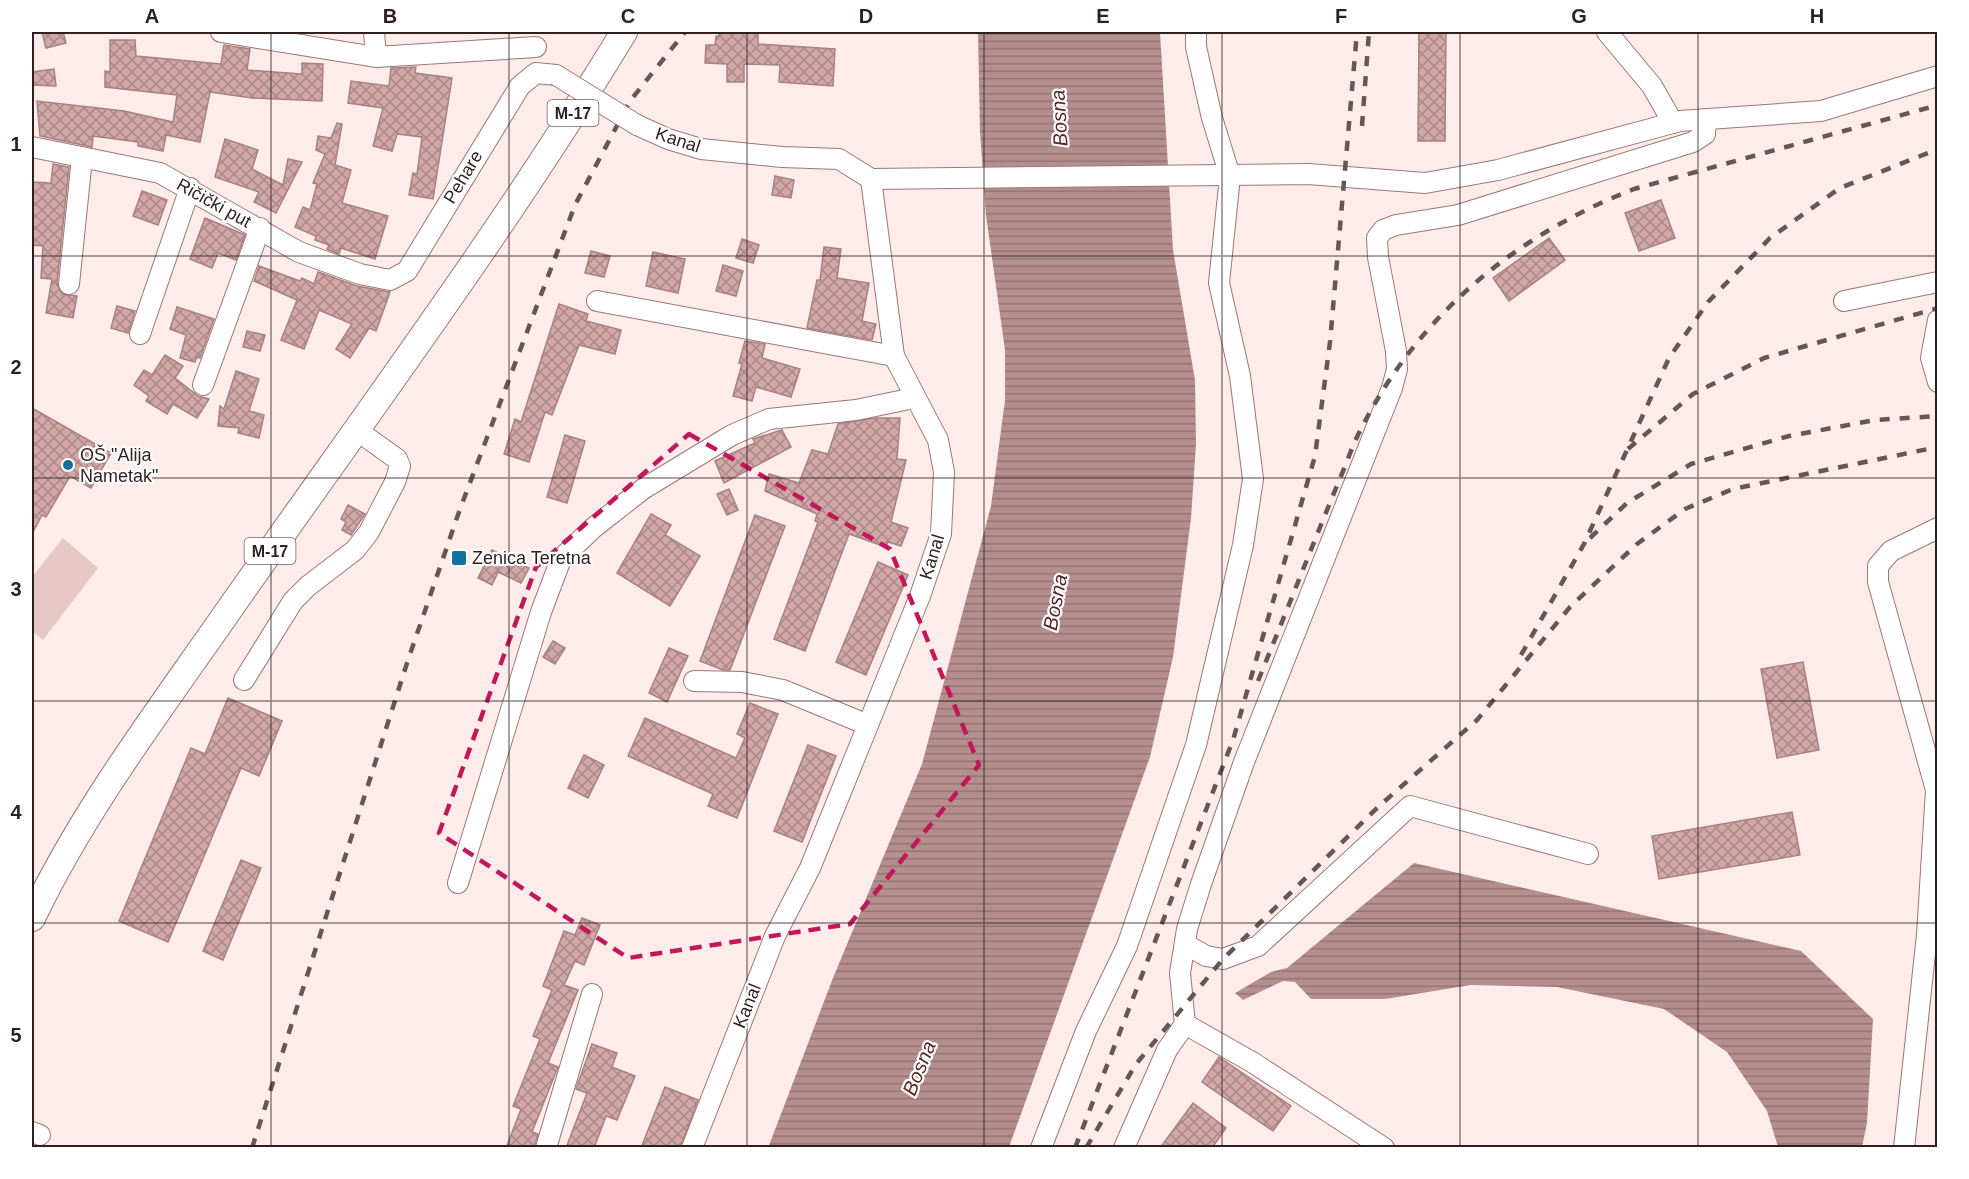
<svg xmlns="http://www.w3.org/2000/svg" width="1969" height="1179" font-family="Arial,sans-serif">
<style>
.garden{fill:#e6c7c6}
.water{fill:url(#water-rules)}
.building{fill:url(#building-cross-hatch);stroke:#a88180;stroke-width:1.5}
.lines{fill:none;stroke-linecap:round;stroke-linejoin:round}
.minor-casing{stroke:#9d7675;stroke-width:22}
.major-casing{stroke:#9d7675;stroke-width:28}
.minor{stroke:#fff;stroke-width:20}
.major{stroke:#fff;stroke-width:26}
.rail{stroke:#665655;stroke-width:4.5;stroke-dasharray:10 10;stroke-linecap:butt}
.minor-bridge-casing{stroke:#9d7675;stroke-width:22;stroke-linecap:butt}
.minor-bridge{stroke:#fff;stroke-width:20}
.marked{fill:none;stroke:#c2185b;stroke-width:4.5;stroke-dasharray:12 8;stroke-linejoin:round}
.grid{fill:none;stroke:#2f1f1f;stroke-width:1.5;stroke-opacity:0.55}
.poi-dot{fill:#11719f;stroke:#fff;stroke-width:2}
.labels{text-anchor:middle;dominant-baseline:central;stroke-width:4.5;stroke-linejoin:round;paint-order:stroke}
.shield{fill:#fff;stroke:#6d6262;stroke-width:1.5}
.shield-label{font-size:16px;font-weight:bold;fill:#2f1f1f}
.street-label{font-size:18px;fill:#2f1f1f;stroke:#fff}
.poi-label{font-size:18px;fill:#2f1f1f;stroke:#fff;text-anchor:start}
.water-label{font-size:20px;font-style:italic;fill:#5a2729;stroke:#fff}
.neatline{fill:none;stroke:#2f1f1f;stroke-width:2}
.grid-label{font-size:20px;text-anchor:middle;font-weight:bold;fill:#2f1f1f}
</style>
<defs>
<pattern id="water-rules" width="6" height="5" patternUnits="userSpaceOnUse" patternTransform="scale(1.5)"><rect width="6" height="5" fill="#b48f8e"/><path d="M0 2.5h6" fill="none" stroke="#937473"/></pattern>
<pattern id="building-cross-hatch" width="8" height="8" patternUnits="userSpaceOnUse" patternTransform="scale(1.5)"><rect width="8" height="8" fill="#d1a8a7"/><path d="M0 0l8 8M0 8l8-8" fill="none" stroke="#aa8887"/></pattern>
</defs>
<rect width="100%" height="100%" fill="#feeceb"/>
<polygon class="garden" points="63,538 98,568 43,640 32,631 32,577"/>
<g class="water">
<polygon points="978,32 1160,32 1173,250 1195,380 1196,444 1191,518 1173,657 1150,757 1009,1147 768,1148 833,978 922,764 991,506 1005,400 1005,350 986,215 980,131"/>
<polygon points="1414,863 1801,951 1873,1019 1867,1123 1862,1147 1778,1147 1767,1111 1727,1052 1664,1009 1557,987 1471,985 1385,999 1311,999 1295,982 1283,981 1243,1000 1235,993 1271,972 1287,968"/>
</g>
<g class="building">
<polygon points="42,32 63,32 66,43 46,48"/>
<polygon points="719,32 758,32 758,44 835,49 833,86 779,82 780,65 744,64 744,82 727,82 727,64 705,63 706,45 715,45 716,36 719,36"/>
<polygon points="1419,32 1446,32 1445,141 1418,141"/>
<polygon points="110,40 135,40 136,56 221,64 224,45 250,49 247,70 302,74 302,63 323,64 322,101 252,98 210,92 200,142 166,135 163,151 138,146 138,142 93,136 92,147 40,136 37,101 124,111 173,122 177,95 105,87 105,71 110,72"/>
<polygon points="416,67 415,73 452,78 433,199 409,195 413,173 417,174 422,137 397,134 392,151 373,146 383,108 348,103 351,81 389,86 391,68"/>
<polygon points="54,69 56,86 32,85 32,72"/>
<polygon points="337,123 342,124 335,165 351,170 342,203 388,216 375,259 341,248 339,254 327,249 329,245 315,240 316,236 295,227 303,207 310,210 317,184 313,183 325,154 316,150 318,136 331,138"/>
<polygon points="225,139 258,150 252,169 283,185 288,159 302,162 276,213 254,202 259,192 215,177"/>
<polygon points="53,164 69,167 57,283 62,294 77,296 73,318 46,313 52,279 41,278 43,246 32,245 32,182 51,183"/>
<polygon points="775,176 794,180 791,198 772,195"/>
<polygon points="142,191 167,200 158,225 133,216"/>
<polygon points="1661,200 1675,238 1639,251 1625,213"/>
<polygon points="205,218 245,235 236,260 218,253 212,268 190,259"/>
<polygon points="1549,238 1565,260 1509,301 1493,278"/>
<polygon points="742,239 759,245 753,263 736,258"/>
<polygon points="824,247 841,249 837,278 869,283 862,321 876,324 872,340 807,328 817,280 820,280"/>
<polygon points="591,251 610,256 604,277 585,273"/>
<polygon points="653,252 685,259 678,293 646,286"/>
<polygon points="723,265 743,271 736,296 716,291"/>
<polygon points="259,266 300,281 302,278 314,284 318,272 357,286 390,292 376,331 369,328 350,358 336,349 352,324 319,310 304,349 281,340 297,300 254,281"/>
<polygon points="559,304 588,314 586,321 621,330 615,354 579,345 552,415 545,412 529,462 504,454 515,419 521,422"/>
<polygon points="117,306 135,311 128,333 111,328"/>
<polygon points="177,307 214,319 200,358 197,357 195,362 180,358 186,335 170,329"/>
<polygon points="247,331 265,335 260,351 243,347"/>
<polygon points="745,341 765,344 762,358 800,369 791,397 756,387 752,401 733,396 742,364 739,363"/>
<polygon points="165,355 183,366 175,378 198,396 209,399 197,418 173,404 167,414 146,401 149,396 134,385 144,370 152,375"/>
<polygon points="236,371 259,379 249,411 264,415 259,438 238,433 239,428 218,426 220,406 224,409"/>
<polygon points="32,408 111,453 91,488 70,476 46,517 42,515 32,534"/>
<polygon points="875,418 900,418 897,459 906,460 891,522 908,528 901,546 888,542 886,547 849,534 805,651 774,639 818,522 815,521 817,514 765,491 769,474 799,483 812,450 828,454 838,424"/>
<polygon points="782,430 791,447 724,483 715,461 755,443 753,439"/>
<polygon points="565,435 585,441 567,503 547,497"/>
<polygon points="729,489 738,510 727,515 717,494"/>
<polygon points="348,505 365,514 351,535 342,530 346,522 341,519"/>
<polygon points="651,514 671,525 665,535 700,556 670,606 617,573"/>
<polygon points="755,515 785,526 730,670 723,670 700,661"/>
<polygon points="492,550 529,568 521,583 498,572 492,585 478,578"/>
<polygon points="878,562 908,575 866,675 836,662"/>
<polygon points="553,641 565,648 555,664 543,657"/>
<polygon points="669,648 688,656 667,702 649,693"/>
<polygon points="1803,662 1819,750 1777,758 1761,669"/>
<polygon points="228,698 282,721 259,776 241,768 168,942 119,921 191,748 205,754"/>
<polygon points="750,703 778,714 737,818 708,806 713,794 628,756 645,718 736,758 745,738 737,734"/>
<polygon points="808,745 836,756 802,842 774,831"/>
<polygon points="584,755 604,765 588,798 568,788"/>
<polygon points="1792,812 1800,855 1659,879 1652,836"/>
<polygon points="241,860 261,868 223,960 203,951"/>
<polygon points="582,918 600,925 584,965 575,961 564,985 578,990 548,1063 558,1067 532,1132 538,1134 535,1144 533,1148 506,1148 521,1109 513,1106 540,1039 533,1036 552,990 543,986 564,931 575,935"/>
<polygon points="592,1044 617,1053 612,1067 635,1076 617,1120 606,1116 594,1148 566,1148 587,1093 576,1089"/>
<polygon points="1219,1057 1291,1106 1273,1131 1202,1082"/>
<polygon points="665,1087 698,1100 680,1148 641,1148"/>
<polygon points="1193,1103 1226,1128 1212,1148 1160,1148"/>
</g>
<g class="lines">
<g class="minor-casing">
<g id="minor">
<polyline points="221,32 376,57 536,47"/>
<polyline points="374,32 376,57"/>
<polyline points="1607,32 1652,86 1673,123"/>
<polyline points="637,125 668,139 701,149 782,157 839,159 871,179 894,356 938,440 944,472 941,534 920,596 868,725 810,868 775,936 692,1148"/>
<polyline points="32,147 160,173 299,252 360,274 390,280 407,271 520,86 536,73 556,75"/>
<polyline points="871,179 1308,174 1425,183 1498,170 1680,121 1821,111 1938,76"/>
<polyline points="69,284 82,158"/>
<polyline points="597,301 894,356"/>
<polyline points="1844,301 1938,282"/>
<polyline points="1938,320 1931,358 1938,382"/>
<polyline points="140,334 190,188"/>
<polyline points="203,385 260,228"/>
<polyline points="244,680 293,601 308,586 355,550 369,532 395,482 400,466 397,459 355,429"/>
<polyline points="694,681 742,682 783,690 868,725"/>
<polyline points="458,883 541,612 561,559 592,529 643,489 732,435 769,419 856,410 914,398"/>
<polyline points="1185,944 1206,956 1223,959 1258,946 1410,806 1588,854"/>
<polyline points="1185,1024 1252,1062 1384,1148"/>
<polyline points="32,1132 40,1135"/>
<polyline points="546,1148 592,994"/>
<polyline points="1041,1148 1086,1031 1127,946 1196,745 1243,545 1253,479 1240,376 1219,283 1230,176 1212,118 1196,47 1196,32"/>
<polyline points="1124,1148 1167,1050 1185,1024 1180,973 1187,929 1201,884 1244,762 1392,388 1397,369 1396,351 1378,257 1377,238 1383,230 1396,225 1458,215 1693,142 1705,134 1706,119"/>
<polyline points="1904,1148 1927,935 1936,790 1878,582 1878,566 1891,551 1938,528"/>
</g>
</g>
<g class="major-casing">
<path id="major" d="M32 918C85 807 161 708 231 607 364 417 504 230 624 32"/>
</g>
<use href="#minor" class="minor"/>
<use href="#major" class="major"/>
<g class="rail">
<polyline points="1362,126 1369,32"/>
<polyline points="1628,449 1693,394 1764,358 1938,308"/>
<polyline points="1590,538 1627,503 1691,464 1789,436 1875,420 1938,416"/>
<polyline points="1521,655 1584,544 1669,358 1708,302 1770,238 1840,188 1938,149"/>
<path d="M1258 681C1285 615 1311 549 1338 483 1346 465 1352 446 1361 429 1419 314 1516 235 1634 189L1938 105"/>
<polyline points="252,1148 408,660 460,509 575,205 630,101 685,32"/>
<polyline points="1075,1148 1233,740 1315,456 1330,342 1357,32"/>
<polyline points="1086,1148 1136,1064 1223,959 1378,807 1477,720 1570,607 1637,544 1685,509 1733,489 1938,447"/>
</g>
<g class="minor-bridge-casing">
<polyline id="minor-bridge" points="556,75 637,125"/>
</g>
<use href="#minor-bridge" class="minor-bridge"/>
</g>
<path class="marked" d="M689 434 890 549 979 765 850 924 628 958 439 833 536 567Z"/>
<path class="grid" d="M271 32V1148M509 32V1148M747 32V1148M984 32V1148M1222 32V1148M1460 32V1148M1698 32V1148M32 256H1938M32 478H1938M32 701H1938M32 923H1938"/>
<g class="poi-dot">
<circle cx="68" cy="465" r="6"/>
<rect x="451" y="550" width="16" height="16" rx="3"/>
</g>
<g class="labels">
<g class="shield">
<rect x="547.5" y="100" width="51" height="26" rx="4.5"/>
<rect x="244.5" y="538" width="51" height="26" rx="4.5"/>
</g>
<g class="shield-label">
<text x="573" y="113">M-17</text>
<text x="270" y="551">M-17</text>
</g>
<g class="street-label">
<text transform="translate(678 140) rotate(18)">Kanal</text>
<text transform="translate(463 177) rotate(-59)">Pehare</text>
<text transform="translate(214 203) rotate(29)">Ričički put</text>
<text transform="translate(932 557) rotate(-73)">Kanal</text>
<text transform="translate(747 1006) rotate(-68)">Kanal</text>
</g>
<g class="poi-label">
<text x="80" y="455">OŠ "Alija<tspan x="80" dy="21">Nametak"</tspan></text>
<text x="472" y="558">Zenica Teretna</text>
</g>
<g class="water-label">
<text transform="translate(1059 118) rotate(-93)">Bosna</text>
<text transform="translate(1055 602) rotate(-79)">Bosna</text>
<text transform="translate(919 1068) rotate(-68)">Bosna</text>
</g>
</g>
<rect width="1969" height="1179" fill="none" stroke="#ffffff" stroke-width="66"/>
<rect x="33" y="33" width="1903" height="1113" class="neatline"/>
<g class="grid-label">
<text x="152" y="23">A</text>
<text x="390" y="23">B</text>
<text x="628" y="23">C</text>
<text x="866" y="23">D</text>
<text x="1103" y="23">E</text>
<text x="1341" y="23">F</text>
<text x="1579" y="23">G</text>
<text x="1817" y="23">H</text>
<text x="16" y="151">1</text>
<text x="16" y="374">2</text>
<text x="16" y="596">3</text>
<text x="16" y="819">4</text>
<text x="16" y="1042">5</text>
</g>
</svg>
